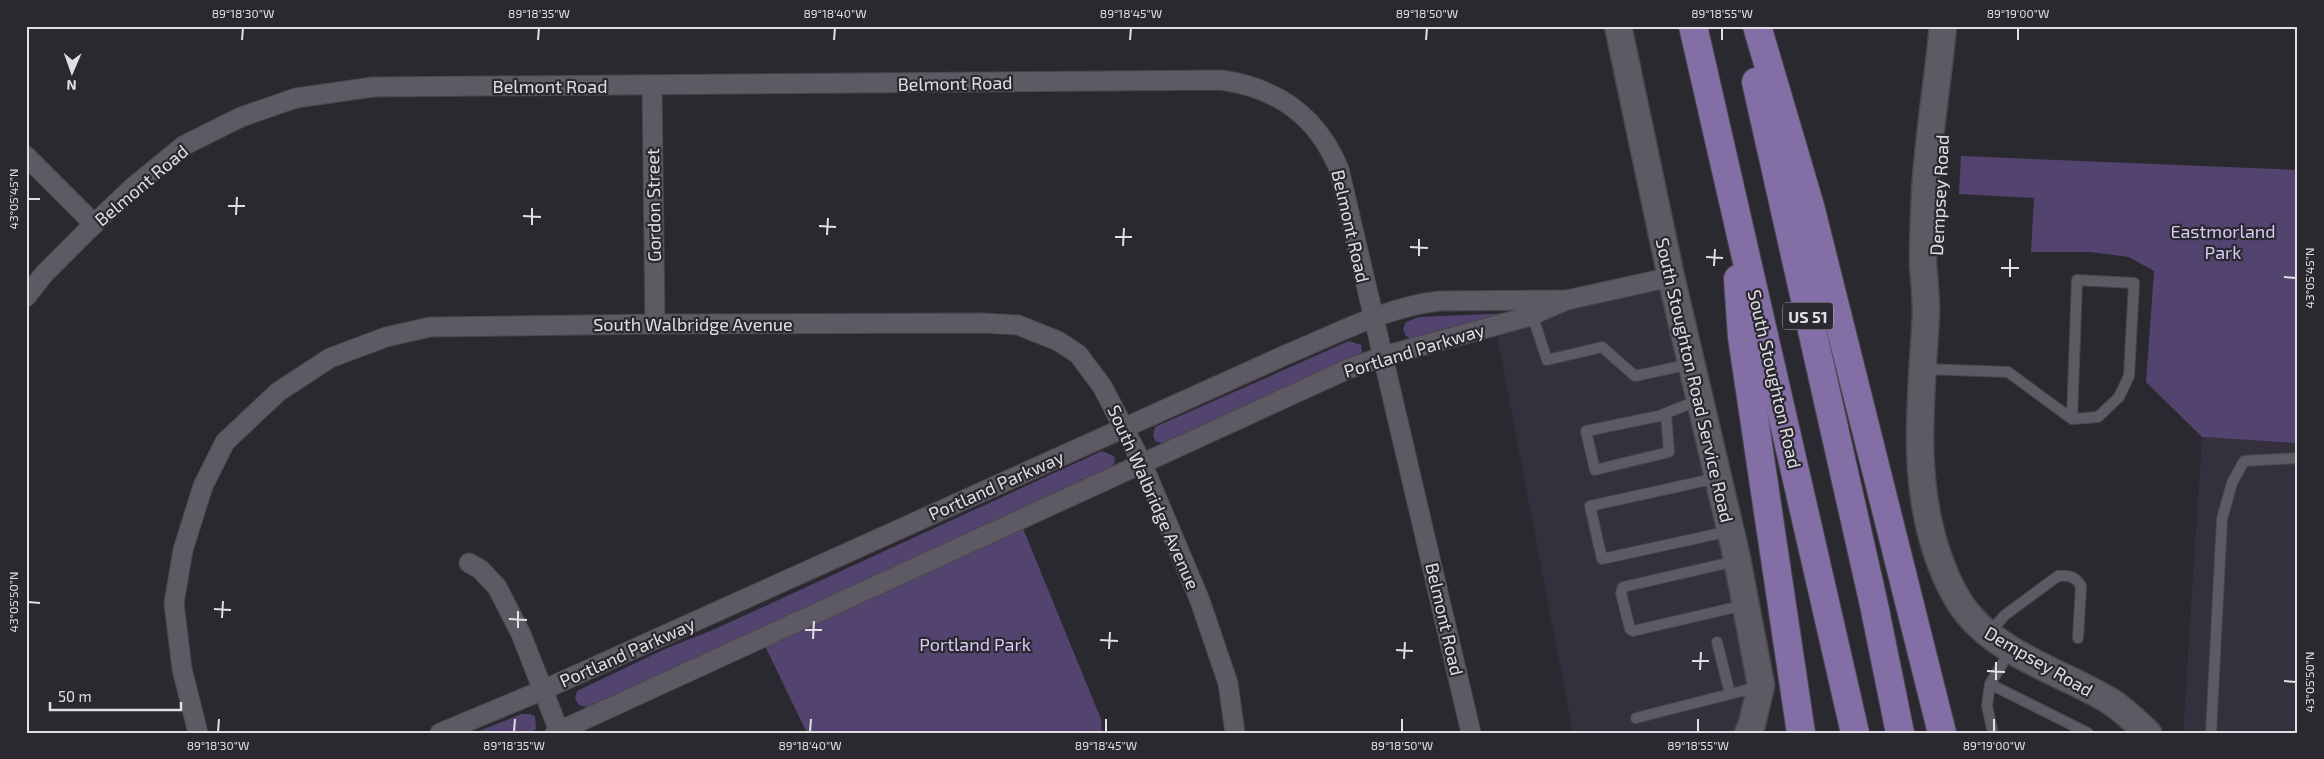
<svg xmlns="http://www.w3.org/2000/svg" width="2324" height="759" font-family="'Exo 2',sans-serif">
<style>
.built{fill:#34303d}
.green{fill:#52446f}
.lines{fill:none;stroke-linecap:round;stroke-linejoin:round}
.lane-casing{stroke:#48474d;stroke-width:12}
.street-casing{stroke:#48474d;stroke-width:21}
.secondary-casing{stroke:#48474d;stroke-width:29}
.primary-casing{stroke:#48474d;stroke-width:30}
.lane{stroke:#5d5a63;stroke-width:10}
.street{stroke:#5d5a63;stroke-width:19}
.secondary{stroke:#5d5a63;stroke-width:26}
.primary{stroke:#836fa6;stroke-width:28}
.ticks{fill:none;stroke:#e0dfe4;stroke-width:2}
.labels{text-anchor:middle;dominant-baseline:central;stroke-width:4.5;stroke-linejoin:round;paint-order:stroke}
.shield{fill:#2b2930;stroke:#aaa8ae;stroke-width:1}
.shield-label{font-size:16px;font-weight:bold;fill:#e0dfe4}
.street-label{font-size:18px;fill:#e0dfe4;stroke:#2b2930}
.park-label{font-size:18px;fill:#d8caf7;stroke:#2b2930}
.neatline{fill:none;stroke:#e0dfe4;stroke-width:2}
.ticks-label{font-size:12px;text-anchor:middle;fill:#e0dfe4}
</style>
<rect width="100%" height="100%" fill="#2b2930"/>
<g class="built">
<polygon points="1671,277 1761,685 1748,733 1573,733 1493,315"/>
<polygon points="2202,437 2298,443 2298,733 2183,733"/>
</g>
<g class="green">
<polygon points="1961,156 2298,170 2298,443 2202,437 2146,382 2154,271 2129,257 2090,252 2031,252 2034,198 1959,194"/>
<polygon points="1513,313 1413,340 1406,336 1403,329 1406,322 1419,317"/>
<polygon points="1349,341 1361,345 1362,352 1359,357 1167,445 1155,441 1153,436 1155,427"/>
<polygon points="1102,451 1114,456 1115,462 1110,469 587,707 579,705 575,699 577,691 665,649 715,629"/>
<polygon points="1022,526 1101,719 1102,733 807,733 764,644"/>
<polygon points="522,714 530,714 535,716 536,729 530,733 474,733"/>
</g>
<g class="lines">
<g class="lane-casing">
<g id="lane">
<polyline points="1532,314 1547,360 1602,347 1635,376 1691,364"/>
<polyline points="1924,369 2008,372 2072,419 2098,417 2119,397 2129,376 2134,283 2077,280 2072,419"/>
<polyline points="1666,413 1669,452 1595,470 1586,431 1659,416 1699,400"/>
<polyline points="1717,478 1590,506 1602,559 1730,531"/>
<polyline points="1736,561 1623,587 1621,593 1630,629 1633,631 1745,605"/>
<path d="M1989 633 2005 615 2058 576C2069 575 2075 576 2081 586L2078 638"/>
<polyline points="1717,642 1730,694"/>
<polyline points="1990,684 2088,733"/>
<polyline points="1636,718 1746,690 1759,692"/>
<polyline points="1993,733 1987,706 1990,684 2011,649"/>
<polyline points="2211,733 2222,519 2232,483 2244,461 2298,458"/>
</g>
</g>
<g class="street-casing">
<g id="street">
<polyline points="652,85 655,324"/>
<polyline points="26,156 94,224"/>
<path d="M26 297 44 274 94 224 133 187 183 146 241 117 296 98 373 87 1221 80C1278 88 1317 116 1339 169L1471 733"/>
<polyline points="469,563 480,569 497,587 521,634 559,731"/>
<polyline points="198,733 182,669 174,603 183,550 203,486 225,442 278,392 330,358 386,337 430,327 655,324 983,323 1018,325 1058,341 1078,354 1102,386 1142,463 1199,598 1228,683 1235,733"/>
<path d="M440 733 543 690 1290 353C1338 333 1387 307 1439 301L1567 300"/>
<polyline points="555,733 1348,369 1384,356 1527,317 1567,300 1671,277"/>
</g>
</g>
<g class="secondary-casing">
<g id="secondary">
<polyline points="1618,26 1671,277 1736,554 1761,685 1752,724 1748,733"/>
<path d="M1943 26C1938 82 1928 137 1925 193 1924 216 1923 240 1923 263 1924 279 1926 296 1926 312 1922 395 1910 475 1938 556 1945 576 1954 597 1968 614 2001 655 2065 674 2110 701 2124 710 2136 722 2148 733"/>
</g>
</g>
<g class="primary-casing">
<g id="primary">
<polyline points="1693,26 1855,733"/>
<polyline points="1757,26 1810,206 1942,733"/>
<polyline points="1756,82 1874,605 1900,733"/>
<polyline points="1738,279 1742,337 1801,733"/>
</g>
</g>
<use href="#lane" class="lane"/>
<use href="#street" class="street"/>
<use href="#secondary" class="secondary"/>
<use href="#primary" class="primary"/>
</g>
<path class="ticks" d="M242 40 243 28M538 40 539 28M834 40 835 28M1130 40 1131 28M1426 40 1427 28M1722 40V28M2018 40V28M28 199H40M228 206H245M236 215 237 197M523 216 541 217M532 225V208M819 226 836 227M827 235 828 218M1115 237H1132M1123 246 1124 228M1410 247 1428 248M1419 256V239M1706 257 1723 258M1714 266 1715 249M2001 268H2019M2010 277V259M2284 277 2296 278M28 602 40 603M214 609 231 610M222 618 223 601M509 619 527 620M518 628V611M805 630H822M813 639 814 621M1100 640 1118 641M1109 649 1110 632M1396 650 1413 651M1404 659 1405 642M1692 661H1709M1700 670 1701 652M1987 671 2005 672M1996 680V662M2284 681 2296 682M218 732 219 719M514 732 515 719M810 732 811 719M1106 732V719M1402 732V719M1698 732V719M1994 732V719"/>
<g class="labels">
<rect class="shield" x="1783" y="302.5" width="50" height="27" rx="4"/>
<g class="shield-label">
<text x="1808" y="316">US 51</text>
</g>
<g class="street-label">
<text transform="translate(955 83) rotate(-1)">Belmont Road</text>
<text x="550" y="86">Belmont Road</text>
<text transform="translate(141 185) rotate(-40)">Belmont Road</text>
<text transform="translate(1939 195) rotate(-87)">Dempsey Road</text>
<text transform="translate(653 205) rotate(-91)">Gordon Street</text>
<text transform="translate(1351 226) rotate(77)">Belmont Road</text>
<text x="693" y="324">South Walbridge Avenue</text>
<text transform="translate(1414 350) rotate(-17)">Portland Parkway</text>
<text transform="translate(1775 379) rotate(77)">South Stoughton Road</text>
<text transform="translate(1695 380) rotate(77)">South Stoughton Road Service Road</text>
<text transform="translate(996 485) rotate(-24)">Portland Parkway</text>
<text transform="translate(1154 497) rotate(66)">South Walbridge Avenue</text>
<text transform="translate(1445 619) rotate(77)">Belmont Road</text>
<text transform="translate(627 652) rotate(-24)">Portland Parkway</text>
<text transform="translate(2039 661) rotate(30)">Dempsey Road</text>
</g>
<g class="park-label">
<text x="2223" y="231">Eastmorland<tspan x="2223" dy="21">Park</tspan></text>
<text x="975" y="644">Portland Park</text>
</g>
</g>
<rect width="2324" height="759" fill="none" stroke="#2b2930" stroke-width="55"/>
<g transform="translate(72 72) rotate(182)" stroke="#2b2930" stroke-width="4" paint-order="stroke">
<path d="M0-4L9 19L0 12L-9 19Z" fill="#e0dfe4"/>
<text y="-8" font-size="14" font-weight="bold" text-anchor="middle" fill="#e0dfe4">N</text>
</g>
<path d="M50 702v8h131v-8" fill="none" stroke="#e0dfe4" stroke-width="2.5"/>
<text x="58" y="702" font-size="15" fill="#e0dfe4" stroke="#2b2930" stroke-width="4" paint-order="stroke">50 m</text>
<rect x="28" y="28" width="2268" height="704" class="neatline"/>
<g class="ticks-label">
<text x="243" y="18">89°18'30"W</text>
<text x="539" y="18">89°18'35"W</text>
<text x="835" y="18">89°18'40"W</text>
<text x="1131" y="18">89°18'45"W</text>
<text x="1427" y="18">89°18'50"W</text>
<text x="1722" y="18">89°18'55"W</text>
<text x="2018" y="18">89°19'00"W</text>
<text transform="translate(14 199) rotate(-90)" y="4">43°05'45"N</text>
<text transform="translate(2310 278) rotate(-90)" y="4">43°05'45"N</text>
<text transform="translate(14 602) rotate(-90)" y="4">43°05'50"N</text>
<text transform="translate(2310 682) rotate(-90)" y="4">43°05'50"N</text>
<text x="218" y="750">89°18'30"W</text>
<text x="514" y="750">89°18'35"W</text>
<text x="810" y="750">89°18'40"W</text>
<text x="1106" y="750">89°18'45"W</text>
<text x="1402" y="750">89°18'50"W</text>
<text x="1698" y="750">89°18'55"W</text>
<text x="1994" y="750">89°19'00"W</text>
</g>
</svg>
